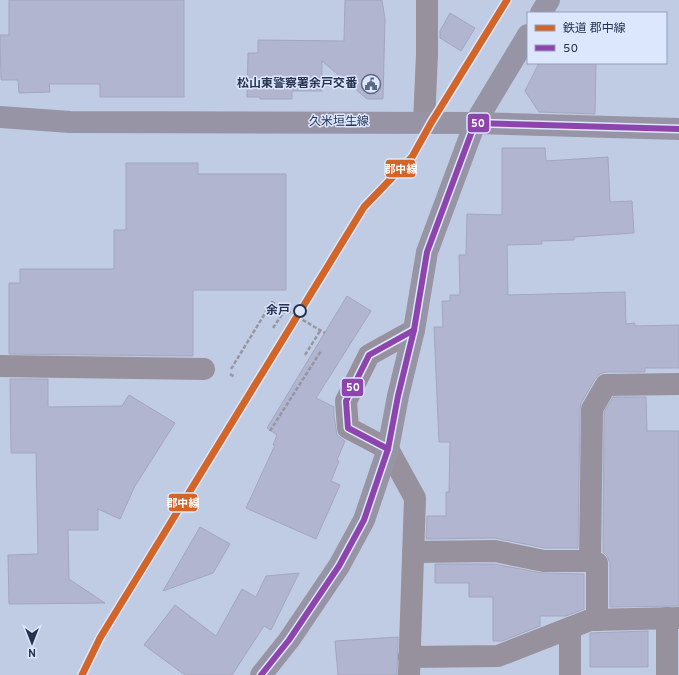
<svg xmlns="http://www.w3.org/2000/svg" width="679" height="675" font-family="Overpass,'Noto Sans JP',sans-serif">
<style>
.building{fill:#b1b5d0;stroke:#a2a7bf}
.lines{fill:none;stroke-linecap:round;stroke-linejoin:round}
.path{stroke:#9696a2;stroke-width:2.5;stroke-dasharray:4 2;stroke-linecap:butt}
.minor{stroke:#97919d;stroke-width:22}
.major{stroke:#9795a5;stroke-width:22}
.bus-1-casing{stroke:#dce7fe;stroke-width:9}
.bus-1{stroke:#8e44ad;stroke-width:6}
.rail-1-casing{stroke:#dce7fe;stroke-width:10}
.rail-1{stroke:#d46528;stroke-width:7}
.stop-dot{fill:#dce7fe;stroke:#253350;stroke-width:2}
.labels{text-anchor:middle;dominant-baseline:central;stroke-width:3;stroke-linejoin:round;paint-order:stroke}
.poi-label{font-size:12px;font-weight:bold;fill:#253350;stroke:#dce7fe;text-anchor:end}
.street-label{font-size:12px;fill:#253350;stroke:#dce7fe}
.stop-label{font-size:12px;font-weight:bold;fill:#253350;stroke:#dce7fe;text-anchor:end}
.line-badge{stroke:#dce7fe;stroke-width:1.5}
.badge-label{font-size:11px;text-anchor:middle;font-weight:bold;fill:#fff}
</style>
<rect width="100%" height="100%" fill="#c0cce3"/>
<g class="building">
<polygon points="9,0 184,0 184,97 100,97 100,84 49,84 50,92 19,93 18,80 1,80 0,35 9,35"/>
<polygon points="345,0 382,0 385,19 383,99 367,99 322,61 322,91 292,91 292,99 260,99 260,97 247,97 248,53 258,53 258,40 344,41"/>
<polygon points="450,13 475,28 461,51 440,38 440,31"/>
<polygon points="539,63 596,63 595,114 539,112 525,91"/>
<polygon points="502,148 545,148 546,161 608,157 610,202 632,201 634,233 574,237 574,240 541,241 542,244 507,245 508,295 625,292 626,324 635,323 635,326 679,325 679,368 645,368 645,372 606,372 600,374 595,379 581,403 580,409 578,548 545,548 495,538 426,539 427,516 446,516 446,492 449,492 450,442 439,442 434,327 443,327 442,301 450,301 450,295 460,295 459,255 466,255 467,214 502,215"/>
<polygon points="126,163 198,163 198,174 286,174 286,290 193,290 193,356 9,354 9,283 20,283 20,269 114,269 114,230 126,230"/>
<polygon points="347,296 371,311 316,398 334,407 334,416 337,435 345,441 337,460 339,461 331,481 340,485 316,539 246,508 275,445 273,445 277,435 267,428"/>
<polygon points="10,379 48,379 48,407 122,406 129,395 175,423 135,486 120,519 98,509 98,530 68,530 69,579 105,603 9,604 8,555 38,554 36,453 11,453"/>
<polygon points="613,397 646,397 647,431 679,431 679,606 610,607 610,563 607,556 603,552 604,412"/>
<polygon points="200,527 230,544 213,573 163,591"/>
<polygon points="435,564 494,564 542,573 584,574 584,609 566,616 540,616 540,626 502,641 493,641 493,597 469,597 469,583 435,583"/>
<polygon points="299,573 271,630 264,626 232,675 185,675 144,645 175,605 216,636 242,589 256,597 266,576"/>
<polygon points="648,631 648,667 590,667 590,633"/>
<polygon points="398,637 397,675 338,675 335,641"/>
</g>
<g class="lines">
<g class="path">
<polyline points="273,328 285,310"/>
<polyline points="305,355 320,331"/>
<polyline points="231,369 272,302 325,333"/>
<polyline points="230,374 235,377"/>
<polyline points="270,431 321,351"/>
</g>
<g class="minor">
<polyline points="424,123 427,54 427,0"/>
<polyline points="0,366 204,369"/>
<polyline points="413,552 495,551 544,561 590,561 597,563 597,620"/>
<polyline points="590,561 592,409 606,385 679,384"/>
<polyline points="667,618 667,675"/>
<polyline points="570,629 570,675"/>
<polyline points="409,657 498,656 590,620 679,618"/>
<polyline points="409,675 415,498 388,449 348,428 346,401 369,355 414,330"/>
</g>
<g class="major">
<polyline points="541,13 549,0"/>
<polyline points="0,117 70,122 475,123 679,129"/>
<polyline points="261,675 289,640 339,566 364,520 388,449 398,396 414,330 427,252 475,123 528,35"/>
</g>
<g class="bus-1-casing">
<g id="bus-1">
<polyline points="388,449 348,428 346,401 369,355 414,330"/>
<polyline points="261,675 289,640 339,566 364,520 388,449 398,396 414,330 427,252 475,123 679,129"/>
</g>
</g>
<use href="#bus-1" class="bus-1"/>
<g class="rail-1-casing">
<polyline id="rail-1" points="82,675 100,638 364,207 412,157 431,123 507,0"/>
</g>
<use href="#rail-1" class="rail-1"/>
</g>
<defs>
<g id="civic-ring" transform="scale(1)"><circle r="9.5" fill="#dce7fe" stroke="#5b6983" stroke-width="1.5"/><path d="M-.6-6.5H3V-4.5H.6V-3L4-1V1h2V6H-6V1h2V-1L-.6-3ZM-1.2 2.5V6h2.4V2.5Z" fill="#5b6983"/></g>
</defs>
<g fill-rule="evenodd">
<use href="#civic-ring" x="371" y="84"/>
</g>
<circle class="stop-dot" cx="300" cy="311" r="6"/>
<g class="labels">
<g class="poi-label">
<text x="357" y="84">松山東警察署余戸交番</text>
</g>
<g class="street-label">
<text x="339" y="122">久米垣生線</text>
</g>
<g class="stop-label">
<text x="290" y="311">余戸</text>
</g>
</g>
<g class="line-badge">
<rect x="467" y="113" width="23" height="20" rx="4" fill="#8e44ad"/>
<rect x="385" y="159" width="31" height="19" rx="4" fill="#d46528"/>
<rect x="341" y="378" width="23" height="19" rx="4" fill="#8e44ad"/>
<rect x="168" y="493" width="30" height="19" rx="4" fill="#d46528"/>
</g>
<g class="badge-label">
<text x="478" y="127">50</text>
<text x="401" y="173">郡中線</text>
<text x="353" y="391">50</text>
<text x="183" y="507">郡中線</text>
</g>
<rect x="527" y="12" width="140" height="52" fill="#dce7fe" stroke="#939fb8"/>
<rect x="535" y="25" width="20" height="6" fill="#d46528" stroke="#939fb8"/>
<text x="563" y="32" font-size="12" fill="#253350">鉄道 郡中線</text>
<rect x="535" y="45" width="20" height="6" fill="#8e44ad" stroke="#939fb8"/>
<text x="563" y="52" font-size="12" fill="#253350">50</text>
<g transform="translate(32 643) rotate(180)" stroke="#dce7fe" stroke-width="3" paint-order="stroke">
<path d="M0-3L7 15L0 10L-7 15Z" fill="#253350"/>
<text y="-6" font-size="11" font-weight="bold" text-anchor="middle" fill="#253350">N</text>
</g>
</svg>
